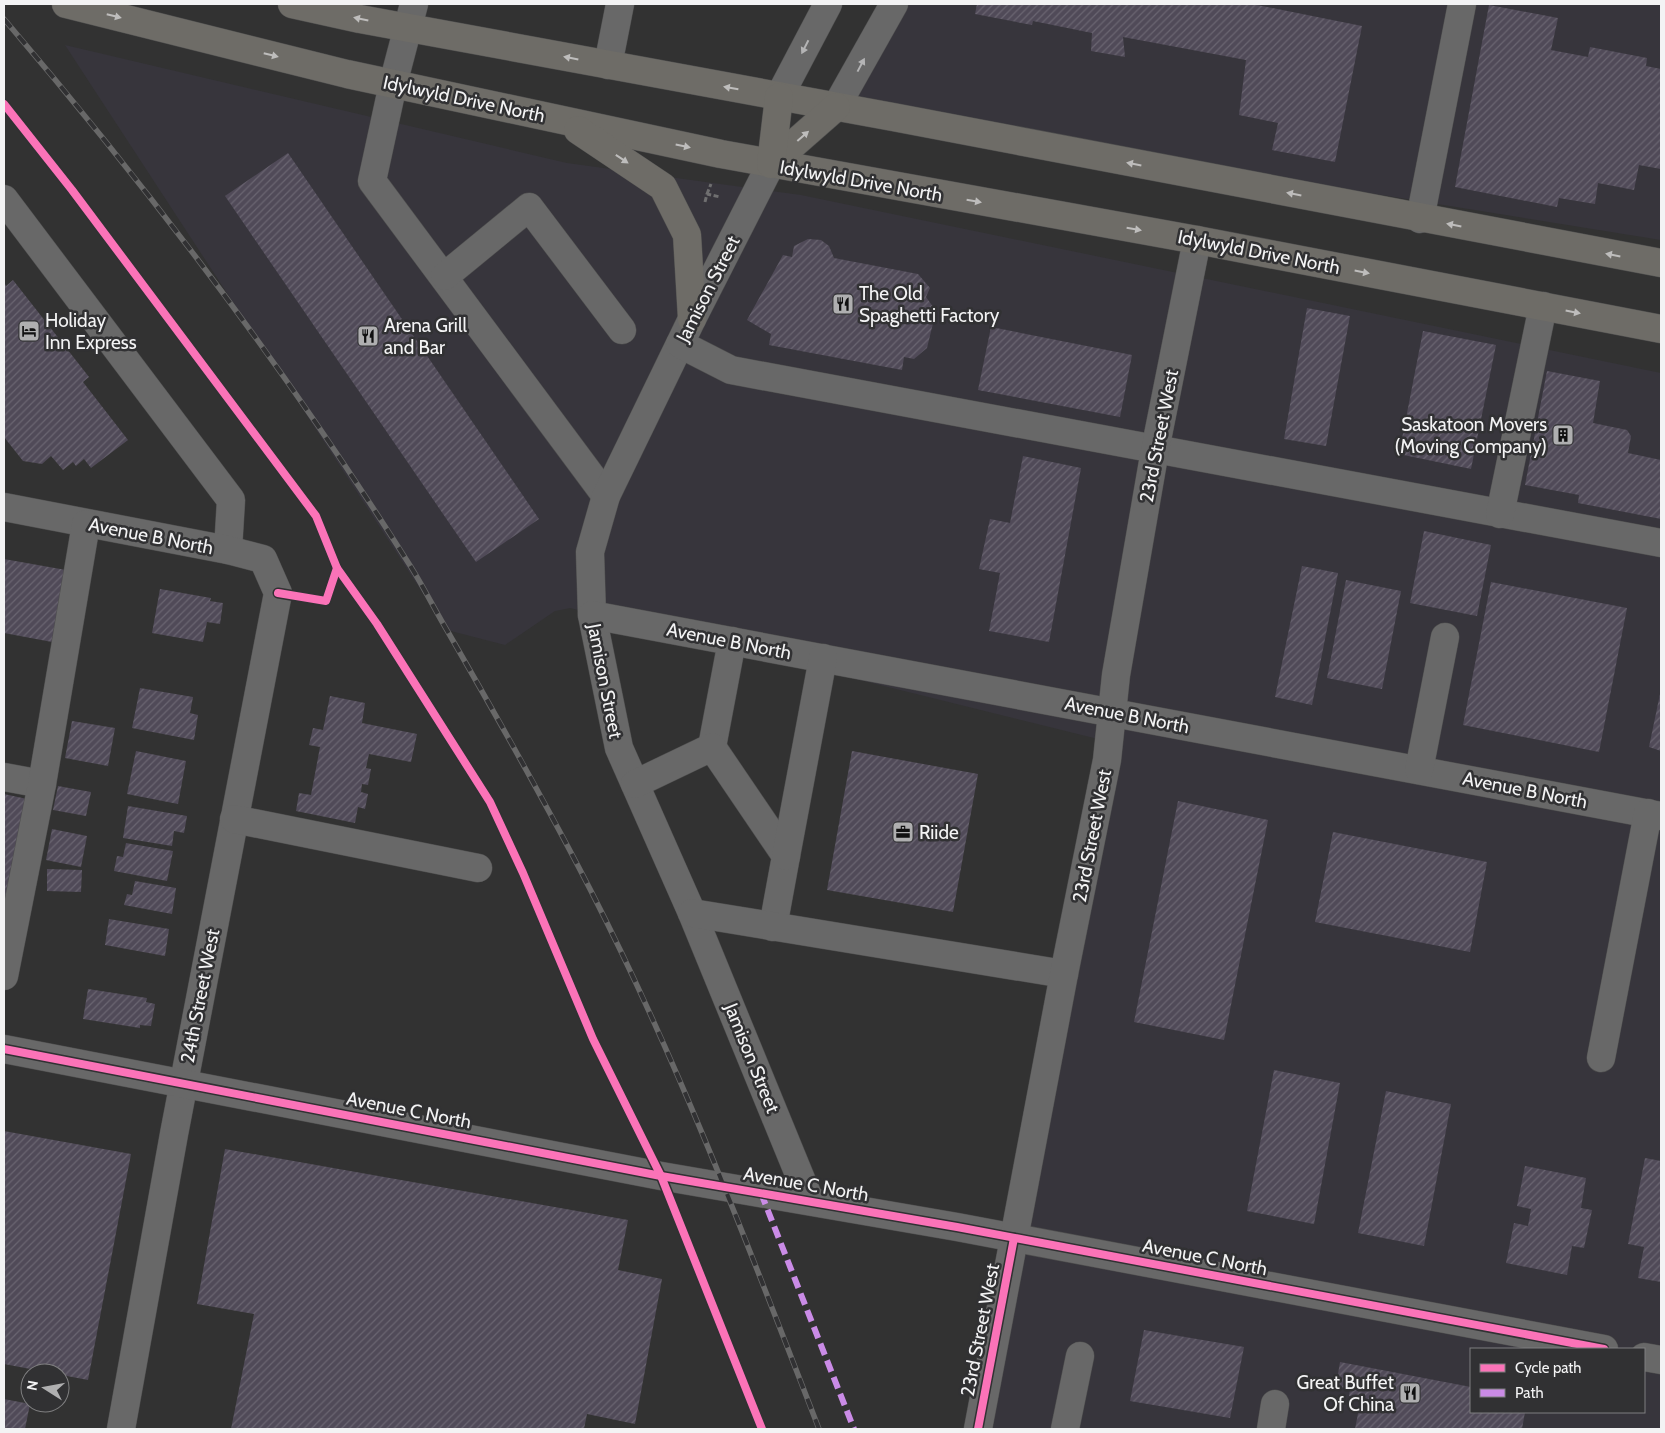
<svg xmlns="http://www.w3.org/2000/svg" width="1665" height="1433" font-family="Cabin,sans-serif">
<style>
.built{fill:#37353c;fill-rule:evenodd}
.building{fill:url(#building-hatch)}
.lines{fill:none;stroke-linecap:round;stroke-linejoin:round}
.minor-casing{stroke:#4e4e4e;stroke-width:29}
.major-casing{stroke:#4e4e4e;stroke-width:29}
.path{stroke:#6f6f70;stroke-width:3;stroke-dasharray:5 2.5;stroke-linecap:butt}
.minor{stroke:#686868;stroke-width:28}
.major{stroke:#6e6c67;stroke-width:28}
.rail-casing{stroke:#686868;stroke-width:5.5}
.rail{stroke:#313133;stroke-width:4;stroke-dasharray:11;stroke-linecap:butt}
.quiet{stroke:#ca8be6;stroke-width:6;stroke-dasharray:12 6;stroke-linecap:butt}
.cycleway-casing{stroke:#313133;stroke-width:11}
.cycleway{stroke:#fb73b8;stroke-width:8}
.oneway{fill:#bebdbc}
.oneway2{fill:#b4b4b5}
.labels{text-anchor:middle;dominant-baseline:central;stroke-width:5;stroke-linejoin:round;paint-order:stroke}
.street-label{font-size:19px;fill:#f3f3f4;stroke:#313133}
.poi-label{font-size:19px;fill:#f3f3f4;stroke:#313133;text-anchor:start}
</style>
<defs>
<pattern id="building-hatch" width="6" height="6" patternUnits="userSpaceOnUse" patternTransform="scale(1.25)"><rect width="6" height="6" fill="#504a58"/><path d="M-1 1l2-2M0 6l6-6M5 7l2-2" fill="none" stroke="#6a6571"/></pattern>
</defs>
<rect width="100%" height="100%" fill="#323232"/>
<g class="built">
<polygon points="894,4 1661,4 1661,240 836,107"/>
<path d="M65 45 567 163 801 195 1661 373V1429H977L1098 739 570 608 555 611 505 645 447 630ZM1471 1349H1644V1412H1471Z"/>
</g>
<g class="building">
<polygon points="977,4 1252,4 1362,26 1335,162 1272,150 1278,123 1239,115 1246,60 1123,37 1125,57 1091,51 1092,33 1033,21 1032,25 975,14"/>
<polygon points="1489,5 1558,18 1551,50 1588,57 1590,47 1647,58 1646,66 1661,69 1661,169 1639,165 1634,190 1598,183 1595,204 1559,198 1557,207 1455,187"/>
<polygon points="288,153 539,519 476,562 225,196"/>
<polygon points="808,239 821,240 829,246 834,258 918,274 930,288 926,297 936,311 927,348 914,359 904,357 902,370 769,345 771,334 747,320 783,255 792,257 794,246"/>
<polygon points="13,280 89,377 83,382 128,440 91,468 84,459 76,466 73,462 63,470 51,456 42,464 23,461 4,437 4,282 6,286"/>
<polygon points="1307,308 1350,316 1326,446 1284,439"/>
<polygon points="991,327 1132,355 1120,417 978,390"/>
<polygon points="1423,331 1496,345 1471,469 1399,454"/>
<polygon points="1547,371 1600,381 1593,423 1627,430 1631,436 1628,453 1661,460 1661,519 1578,503 1579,495 1525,485"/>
<polygon points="1023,456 1081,468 1049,642 989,631 1000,573 979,569 990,519 1010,523"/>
<polygon points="1424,531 1491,545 1477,616 1410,603"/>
<polygon points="4,559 66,570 52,642 4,633"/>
<polygon points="1302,566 1338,573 1312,705 1275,697"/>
<polygon points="1346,580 1401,591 1382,689 1327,678"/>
<polygon points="1491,582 1627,608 1599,752 1463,725"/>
<polygon points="160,589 211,598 210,601 223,603 220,624 207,622 203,642 152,633"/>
<polygon points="140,688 193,697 190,713 198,715 194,740 132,728"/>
<polygon points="1660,694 1661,694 1661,751 1649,747"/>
<polygon points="330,696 365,703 362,723 417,734 411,762 369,754 366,768 371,769 368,785 362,784 361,792 368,794 365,809 358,807 355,823 296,811 299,793 311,795 320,747 309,745 313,728 323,730"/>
<polygon points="72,721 115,728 108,766 65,758"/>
<polygon points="136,751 186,761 178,804 127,794"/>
<polygon points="852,751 978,774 953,912 827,890"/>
<polygon points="58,786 91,792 86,816 53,810"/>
<polygon points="4,794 27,799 4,913"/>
<polygon points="1178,801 1268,820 1224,1040 1134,1022"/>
<polygon points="128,806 187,816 184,833 174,831 172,846 123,838"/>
<polygon points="52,829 87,836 81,867 46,860"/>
<polygon points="1333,832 1487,862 1470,952 1315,922"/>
<polygon points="126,843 173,851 167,881 114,871 117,856 123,857"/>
<polygon points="47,869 82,870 81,892 47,891"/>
<polygon points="135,881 176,888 172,914 124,905 127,894 132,895"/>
<polygon points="109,919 169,929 165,956 105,945"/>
<polygon points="88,989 147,998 146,1002 155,1004 151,1026 140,1025 140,1028 83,1019"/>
<polygon points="1274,1070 1340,1083 1314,1224 1247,1211"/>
<polygon points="1386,1091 1451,1104 1424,1246 1358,1233"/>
<polygon points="4,1131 131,1154 88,1380 4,1364"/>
<polygon points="225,1149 628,1220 618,1270 662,1279 635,1424 587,1414 584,1429 231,1429 254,1314 197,1304"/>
<polygon points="1645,1158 1661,1161 1661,1282 1638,1278 1644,1247 1628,1244"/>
<polygon points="1525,1166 1586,1178 1581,1208 1592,1210 1584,1248 1572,1246 1567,1275 1506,1263 1514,1223 1528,1226 1531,1209 1517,1206"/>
<polygon points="1144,1330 1244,1347 1230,1418 1130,1401"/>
<polygon points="1340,1362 1471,1387 1471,1412 1525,1412 1522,1429 1355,1429 1361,1398 1349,1396 1350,1389 1336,1386"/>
<polygon points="4,1399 30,1404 25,1429 4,1429"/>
</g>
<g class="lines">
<g class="minor-casing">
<g id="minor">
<polyline points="414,4 393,84 372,181 606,496"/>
<polyline points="608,65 620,4"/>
<polyline points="779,97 828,4"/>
<polyline points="836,107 894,4"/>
<polyline points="771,164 692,319 606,496 590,552 592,615 619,748 692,913 810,1201"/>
<polyline points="4,199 231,500 228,550"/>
<polyline points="1420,219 1462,4"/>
<polyline points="445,276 529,207 622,330"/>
<polyline points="680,344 731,370 1661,543"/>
<polyline points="4,507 228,550 263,559 278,593 174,1134 121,1429"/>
<polyline points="1500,514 1543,306"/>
<polyline points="592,615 1661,816"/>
<polyline points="712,747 732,641"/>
<polyline points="1419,770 1445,637"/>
<polyline points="4,777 42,784"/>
<polyline points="635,784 712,747 786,856 773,927"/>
<polyline points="234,819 478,868"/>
<polyline points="786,856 823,658"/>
<polyline points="692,913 1064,974"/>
<polyline points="4,976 42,784 86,524"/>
<polyline points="4,1049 661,1176 957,1227 1604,1349"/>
<polyline points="1601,1058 1648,813"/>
<polyline points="1644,1357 1661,1360"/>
<polyline points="978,1429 1064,974 1107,760 1116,675 1155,450 1197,240"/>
<polyline points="1065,1429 1080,1356"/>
<polyline points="1271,1429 1275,1404"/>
</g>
</g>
<g class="major-casing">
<g id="major">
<polyline points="66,4 347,74 721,154 1197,240 1661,329"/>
<polyline points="292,4 360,19 893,117 1661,263"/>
<polyline points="578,130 663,187 687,235 692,319"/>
<polyline points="771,164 836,107"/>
<polyline points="771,164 779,97"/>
</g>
</g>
<g class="path">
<polyline points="707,194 711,184"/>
<polyline points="705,202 707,194 720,197"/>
</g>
<use href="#minor" class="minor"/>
<use href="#major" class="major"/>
<g class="rail-casing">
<path id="rail" d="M4 19C151 191 290 375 411 567 424 588 435 610 448 632 497 717 546 803 591 891 680 1065 749 1248 819 1429"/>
</g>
<use href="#rail" class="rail"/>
<polyline class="quiet" points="761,1193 854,1429"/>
<g class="cycleway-casing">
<g id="cycleway">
<polyline points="4,104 72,190 316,516 337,568 326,601 278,593"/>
<polyline points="337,568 377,624 490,802 523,873 593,1039 661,1176 762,1429"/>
<polyline points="4,1049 661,1176 957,1227 1604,1349"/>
<polyline points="978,1429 1014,1238"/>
</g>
</g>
<use href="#cycleway" class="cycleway"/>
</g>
<defs><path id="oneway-solid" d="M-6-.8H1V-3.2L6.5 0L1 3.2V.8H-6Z" transform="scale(1.25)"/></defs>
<g class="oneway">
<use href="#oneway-solid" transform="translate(114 16) rotate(14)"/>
<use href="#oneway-solid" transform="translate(361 19) rotate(-168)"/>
<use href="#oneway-solid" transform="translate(271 55) rotate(14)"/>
<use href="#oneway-solid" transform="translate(571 58) rotate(-169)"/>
<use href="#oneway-solid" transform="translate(731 88) rotate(-170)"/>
<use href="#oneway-solid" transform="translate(803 136) rotate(-41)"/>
<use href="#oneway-solid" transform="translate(683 146) rotate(12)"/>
<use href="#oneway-solid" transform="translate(622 159) rotate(34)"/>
<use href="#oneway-solid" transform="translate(1134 164) rotate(-169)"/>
<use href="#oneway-solid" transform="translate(1294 194) rotate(-169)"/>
<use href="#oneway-solid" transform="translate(974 201) rotate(10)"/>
<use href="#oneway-solid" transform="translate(1454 225) rotate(-169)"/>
<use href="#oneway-solid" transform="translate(1134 229) rotate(10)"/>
<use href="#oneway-solid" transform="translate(1613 255) rotate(-169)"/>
<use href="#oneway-solid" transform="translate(1362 272) rotate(11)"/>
<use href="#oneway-solid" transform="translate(1573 312) rotate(11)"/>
</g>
<g class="oneway2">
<use href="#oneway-solid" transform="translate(805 47) rotate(117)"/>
<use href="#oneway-solid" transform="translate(861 65) rotate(-62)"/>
</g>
<defs>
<g id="restaurant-square" transform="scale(1.125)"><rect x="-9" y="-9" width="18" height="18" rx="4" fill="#afafb0" stroke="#313133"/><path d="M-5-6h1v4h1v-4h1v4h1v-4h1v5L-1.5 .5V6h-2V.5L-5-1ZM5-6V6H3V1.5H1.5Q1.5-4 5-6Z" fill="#111"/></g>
<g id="hotel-square" transform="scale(1.125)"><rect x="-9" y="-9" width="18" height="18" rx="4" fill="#afafb0" stroke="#313133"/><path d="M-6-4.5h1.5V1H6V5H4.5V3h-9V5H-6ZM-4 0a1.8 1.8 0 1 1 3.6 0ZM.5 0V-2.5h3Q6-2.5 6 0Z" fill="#111"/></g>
<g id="building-square" transform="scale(1.125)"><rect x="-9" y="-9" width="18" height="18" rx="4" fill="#afafb0" stroke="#313133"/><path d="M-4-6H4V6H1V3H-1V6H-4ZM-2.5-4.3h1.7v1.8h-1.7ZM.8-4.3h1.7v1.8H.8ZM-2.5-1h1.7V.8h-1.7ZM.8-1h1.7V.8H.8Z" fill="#111"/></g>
<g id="office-square" transform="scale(1.125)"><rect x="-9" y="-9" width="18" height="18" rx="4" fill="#afafb0" stroke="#313133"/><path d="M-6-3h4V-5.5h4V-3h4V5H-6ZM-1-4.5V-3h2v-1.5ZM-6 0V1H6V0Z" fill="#111"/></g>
</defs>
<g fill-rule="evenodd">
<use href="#restaurant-square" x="843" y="304"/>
<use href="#hotel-square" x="29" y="331"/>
<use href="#restaurant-square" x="368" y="336"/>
<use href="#building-square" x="1563" y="435"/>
<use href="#office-square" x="903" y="832"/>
<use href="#restaurant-square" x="1410" y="1393"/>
</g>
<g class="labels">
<g class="street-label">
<text transform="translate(464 99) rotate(12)">Idylwyld Drive North</text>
<text transform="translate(861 181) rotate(10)">Idylwyld Drive North</text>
<text transform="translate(1259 252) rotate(11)">Idylwyld Drive North</text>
<text transform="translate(708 289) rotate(-63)">Jamison Street</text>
<text transform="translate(1159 436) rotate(-79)">23rd Street West</text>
<text transform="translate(151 536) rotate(11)">Avenue B North</text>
<text transform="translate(729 641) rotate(11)">Avenue B North</text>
<text transform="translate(605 681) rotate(79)">Jamison Street</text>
<text transform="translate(1127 715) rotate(11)">Avenue B North</text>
<text transform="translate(1525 790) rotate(11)">Avenue B North</text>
<text transform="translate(1092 836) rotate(-79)">23rd Street West</text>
<text transform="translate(200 996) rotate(-79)">24th Street West</text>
<text transform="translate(752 1058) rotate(68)">Jamison Street</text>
<text transform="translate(409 1110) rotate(11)">Avenue C North</text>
<text transform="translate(806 1184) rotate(10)">Avenue C North</text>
<text transform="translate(1205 1257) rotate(11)">Avenue C North</text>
<text transform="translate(980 1330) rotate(-79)">23rd Street West</text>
</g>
<g class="poi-label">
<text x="859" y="293">The Old<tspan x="859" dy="22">Spaghetti Factory</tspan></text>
<text x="45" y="320">Holiday<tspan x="45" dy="22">Inn Express</tspan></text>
<text x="384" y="325">Arena Grill<tspan x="384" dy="22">and Bar</tspan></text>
<text x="1547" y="424" text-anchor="end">Saskatoon Movers<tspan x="1547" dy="22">(Moving Company)</tspan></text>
<text x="919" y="832">Riide</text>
<text x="1394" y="1382" text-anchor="end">Great Buffet<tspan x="1394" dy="22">Of China</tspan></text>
</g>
</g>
<rect width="1665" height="1433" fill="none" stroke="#f3f3f4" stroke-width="10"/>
<rect x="1470" y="1348" width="175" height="65" fill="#313133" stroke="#7f7f80"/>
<rect x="1480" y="1364" width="25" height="8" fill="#fb73b8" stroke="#7f7f80"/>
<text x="1515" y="1373" font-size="15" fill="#f3f3f4">Cycle path</text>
<rect x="1480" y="1389" width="25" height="8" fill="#ca8be6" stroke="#7f7f80"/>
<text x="1515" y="1398" font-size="15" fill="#f3f3f4">Path</text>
<g transform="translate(45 1388) rotate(281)"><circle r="24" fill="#313133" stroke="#7f7f80"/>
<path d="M0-4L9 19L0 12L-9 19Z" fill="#afafb0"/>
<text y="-8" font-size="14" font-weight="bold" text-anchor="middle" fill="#f3f3f4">N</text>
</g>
</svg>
